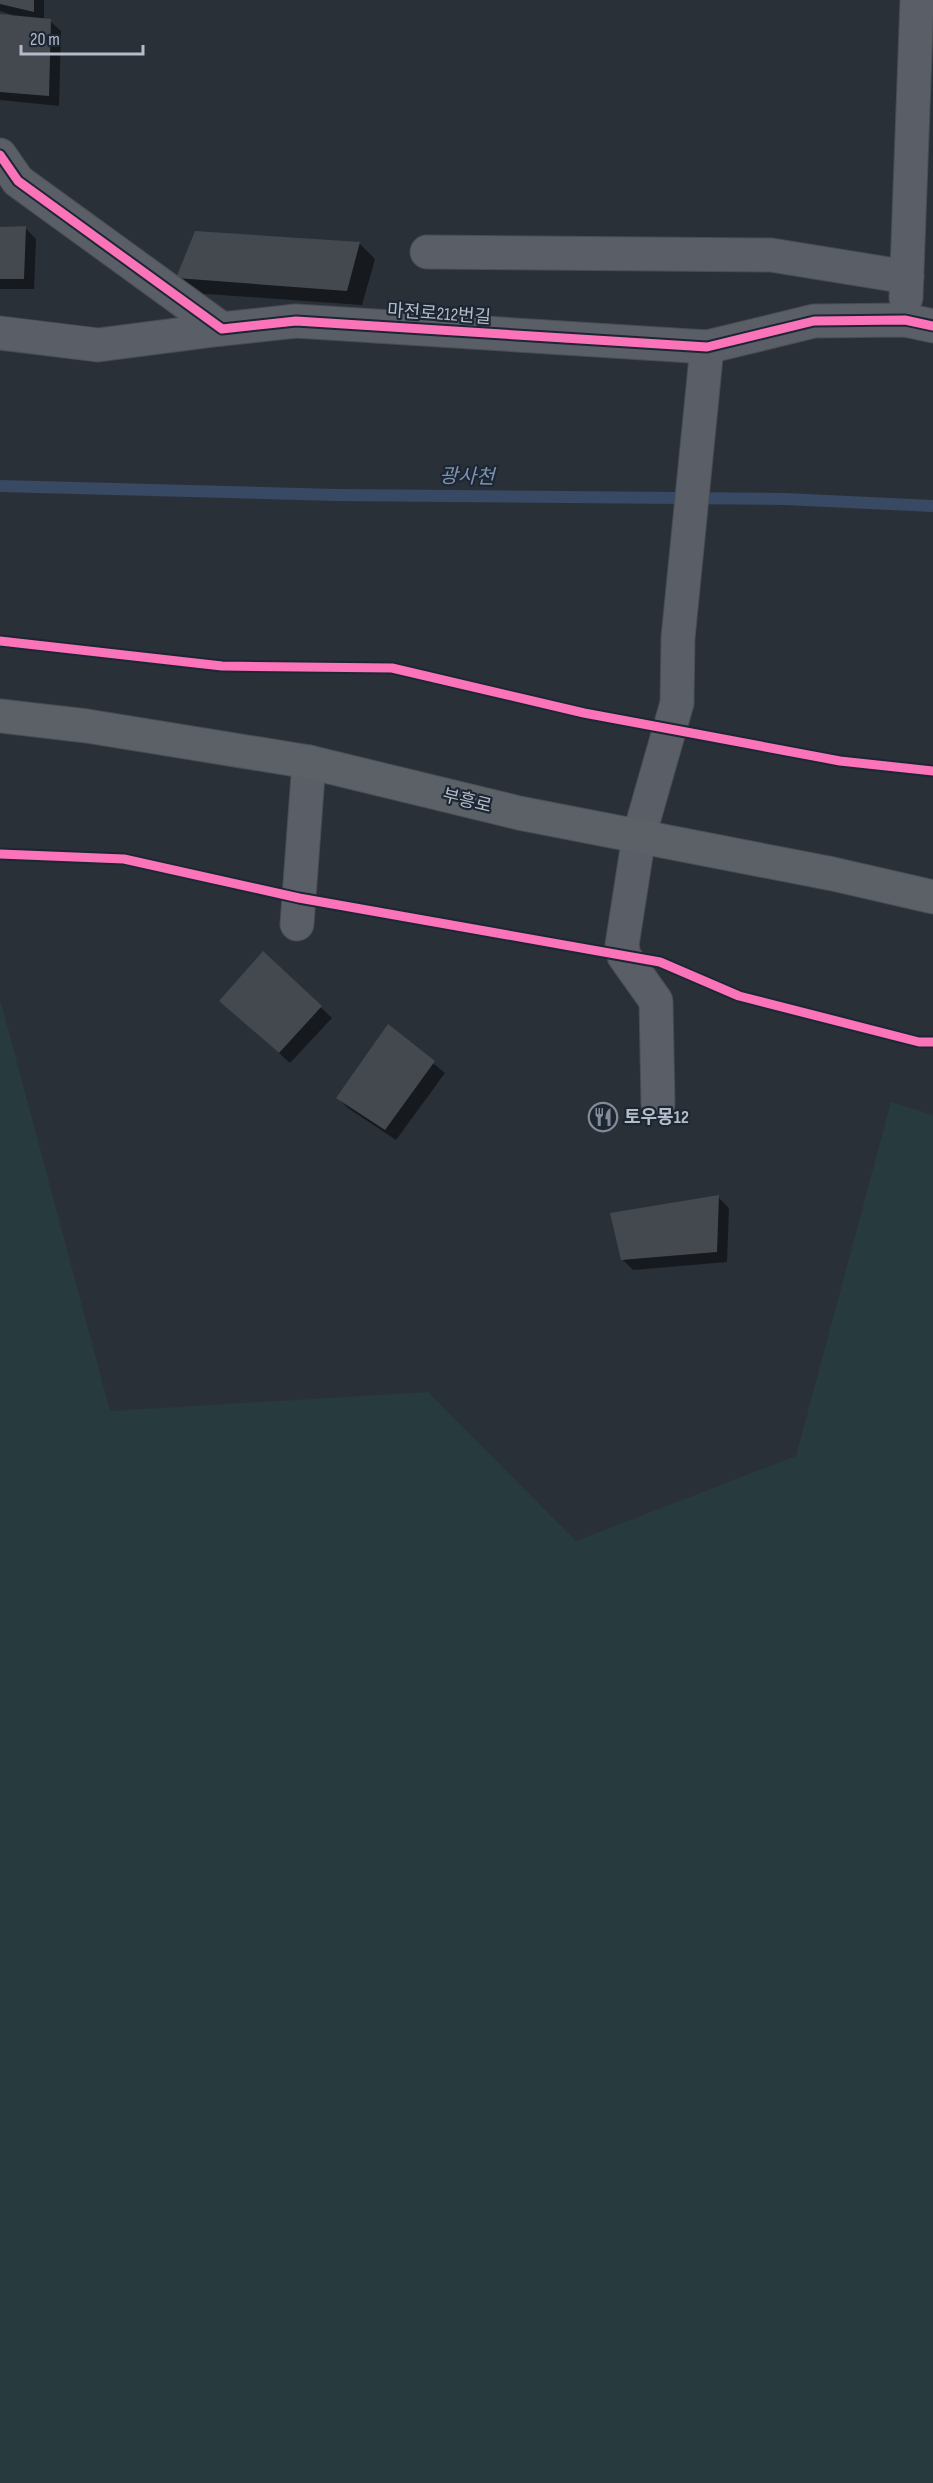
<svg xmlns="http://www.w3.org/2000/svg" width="933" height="2483" font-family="'Sofia Sans Condensed','Noto Sans KR',sans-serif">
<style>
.green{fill:#273a3e}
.shadow{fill:#0007}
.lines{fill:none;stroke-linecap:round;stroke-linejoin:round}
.stream{stroke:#384963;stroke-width:12}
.building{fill:#444950}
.minor-casing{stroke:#484c53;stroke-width:35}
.major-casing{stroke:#484c55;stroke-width:35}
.minor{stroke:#5a5e66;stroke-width:33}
.major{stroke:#5c6168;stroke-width:33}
.cycleway-casing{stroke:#1d2633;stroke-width:13}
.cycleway{stroke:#fb73b8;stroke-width:9}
.labels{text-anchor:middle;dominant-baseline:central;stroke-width:4.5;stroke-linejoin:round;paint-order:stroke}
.street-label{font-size:18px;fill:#b4bcc9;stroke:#1d2633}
.poi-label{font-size:18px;font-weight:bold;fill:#b4bcc9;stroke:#1d2633;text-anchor:start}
.water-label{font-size:20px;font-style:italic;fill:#7c92b1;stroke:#1d2633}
</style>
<rect width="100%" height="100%" fill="#2a3038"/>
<polygon class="green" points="0,999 110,1411 428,1392 576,1541 796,1456 891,1102 933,1115 933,2483 0,2483"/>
<g class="shadow">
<polygon points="0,0 44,0 44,20 50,21 61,31 59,106 0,100 0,15 13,15 0,11"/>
<polygon points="25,228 36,239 34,289 0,289 0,229"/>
<polygon points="196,233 360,244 375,259 362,305 193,293 178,278"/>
<polygon points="263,953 332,1018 290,1063 232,1011"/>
<polygon points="388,1026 445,1073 396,1140 348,1108 338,1098"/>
<polygon points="718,1197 729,1208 727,1262 633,1270 622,1259"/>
</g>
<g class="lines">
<polyline class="stream" points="0,486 336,495 785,499 933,506"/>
</g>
<g class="building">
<polygon points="0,0 34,0 34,12 0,4"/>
<polygon points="0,14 51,19 49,96 0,92"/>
<polygon points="26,226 24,279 0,279 0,227"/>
<polygon points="195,231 360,242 347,291 176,278"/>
<polygon points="263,951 322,1006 279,1053 219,1001"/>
<polygon points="388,1024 435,1061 385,1130 336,1098"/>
<polygon points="719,1195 717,1252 621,1260 610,1213"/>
</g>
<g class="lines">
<g class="minor-casing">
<g id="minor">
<polyline points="0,155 18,181 222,329 296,321 707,347 814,321 905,320 933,326"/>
<polyline points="427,252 771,255 907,277"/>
<polyline points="906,298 917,0"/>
<polyline points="0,333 98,345 222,329"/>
<polyline points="297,924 309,762"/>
<polyline points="658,1104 656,1001 624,956 622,945 639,836 677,703 678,638 707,347"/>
</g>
</g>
<g class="major-casing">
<polyline id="major" points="0,716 87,726 309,762 519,813 833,874 933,897"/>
</g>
<use href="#minor" class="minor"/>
<use href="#major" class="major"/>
<g class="cycleway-casing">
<g id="cycleway">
<polyline points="0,155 18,181 222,329 296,321 707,347 814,321 905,320 933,326"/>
<polyline points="0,641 222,666 392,668 584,713 670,729 840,761 933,771"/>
<polyline points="0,854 124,859 299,898 660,962 739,996 919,1042 933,1042"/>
</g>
</g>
<use href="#cycleway" class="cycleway"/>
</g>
<defs>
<g id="restaurant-ring" transform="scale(1.5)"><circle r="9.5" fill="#1d2633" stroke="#848b96" stroke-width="1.5"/><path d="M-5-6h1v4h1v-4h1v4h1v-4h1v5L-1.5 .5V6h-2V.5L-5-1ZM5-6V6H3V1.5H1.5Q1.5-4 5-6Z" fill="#848b96"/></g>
</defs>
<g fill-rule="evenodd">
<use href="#restaurant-ring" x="603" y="1117"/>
</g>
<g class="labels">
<g class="street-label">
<text transform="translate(439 314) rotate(4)">마전로212번길</text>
<text transform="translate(467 801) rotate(14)">부흥로</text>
</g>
<g class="poi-label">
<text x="624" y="1117">토우몽12</text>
</g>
<g class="water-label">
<text transform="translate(467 477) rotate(1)">광사천</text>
</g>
</g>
<path d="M21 45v9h122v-9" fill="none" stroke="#b4bcc9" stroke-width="3"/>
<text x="30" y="45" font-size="18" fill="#b4bcc9" stroke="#1d2633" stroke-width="4.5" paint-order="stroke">20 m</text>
</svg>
